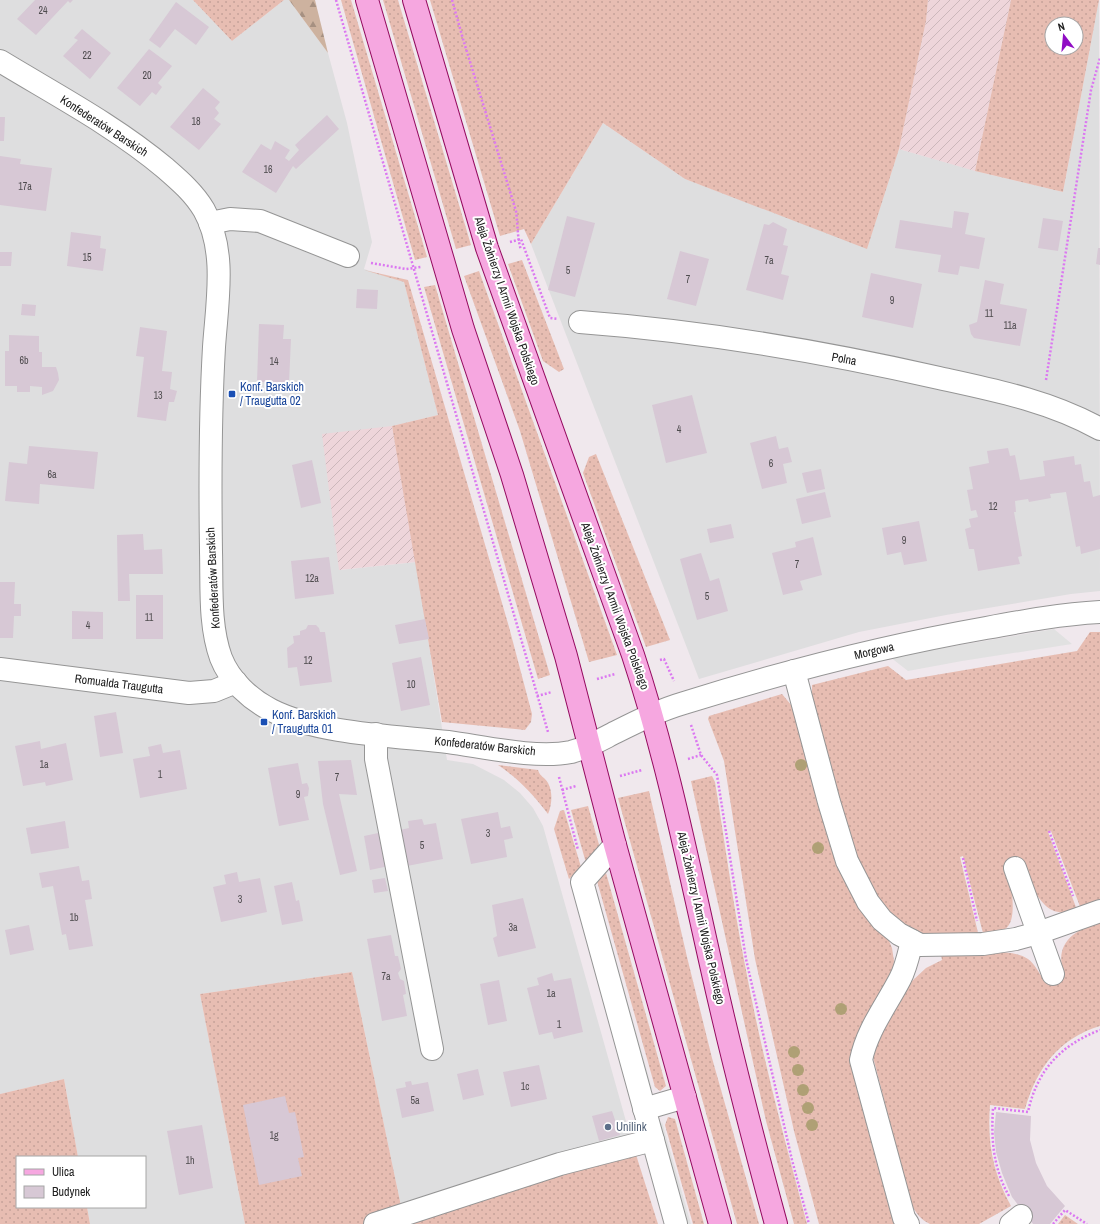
<svg xmlns="http://www.w3.org/2000/svg" width="1100" height="1224" font-family="'Archivo Narrow',sans-serif">
<style>
.residential{fill:#dededf}
.farmland{fill:url(#farmland-furrows)}
.grass{fill:url(#grass-dots);fill-rule:evenodd}
.forest{fill:url(#forest-firs)}
.parking{fill:#e1e1e1}
.building{fill:#d7c8d5}
.lines{fill:none;stroke-linecap:round;stroke-linejoin:round}
.minor-casing{stroke:#959595;stroke-width:24}
.major-casing{stroke:#940a5f;stroke-width:24}
.path{stroke:#db78f1;stroke-width:2.5;stroke-dasharray:2 2;stroke-linecap:butt}
.minor{stroke:#fff;stroke-width:22}
.major{stroke:#f6a7e0;stroke-width:22}
.tree{fill:#afa075}
.transit-dot{fill:#1a4fb4;stroke:#fff;stroke-width:1.5}
.service-dot{fill:#5c6f8a;stroke:#fff;stroke-width:1.5}
.labels{text-anchor:middle;dominant-baseline:central;stroke-width:4;stroke-linejoin:round;paint-order:stroke}
.number-label{font-size:10px;fill:#4e4b4e}
.street-label{font-size:12px;fill:#212121;stroke:#fff}
.transit-label{font-size:12px;fill:#164399;stroke:#fff;text-anchor:start}
.service-label{font-size:12px;fill:#4e5e75;stroke:#fff;text-anchor:start}
</style>
<defs>
<pattern id="farmland-furrows" width="10" height="10" patternUnits="userSpaceOnUse"><rect width="10" height="10" fill="#eed5da"/><path d="M-1 1l2-2M0 10L10 0M9 11l2-2" fill="none" stroke="#ccb7bb"/></pattern>
<pattern id="grass-dots" width="8" height="8" patternUnits="userSpaceOnUse"><rect width="8" height="8" fill="#e7bdb2"/><path d="M2 2h.1M6 6h.1" fill="none" stroke="#c6a299" stroke-width="1.8" stroke-linecap="round"/></pattern>
<pattern id="forest-firs" width="22" height="20" patternUnits="userSpaceOnUse"><rect width="22" height="20" fill="#cdb29f"/><path d="M5 1l3.5 6h-7zM16 11l3.5 6h-7z" fill="#a69081"/></pattern>
</defs>
<rect width="100%" height="100%" fill="#f0e8ed"/>
<g class="residential">
<polygon points="0,0 193,0 232,41 284,0 289,0 328,53 347,123 372,242 364,269 404,282 438,415 392,426 340,570 416,562 447,760 473,764 504,780 520,793 533,808 543,826 631,1139 401,1206 352,972 200,994 245,1224 90,1224 87,1207 145,1207 145,1157 78,1157 64,1079 0,1094"/>
<polygon points="1099,0 1100,591 1071,594 946,615 859,632 699,679 531,244 603,123 685,179 867,248 899,149 987,174 1063,192"/>
</g>
<g class="farmland">
<polygon points="928,0 1011,0 975,171 899,149 926,21"/>
<polygon points="392,426 416,562 339,570 322,434"/>
</g>
<g class="grass">
<polygon points="193,0 284,0 232,41"/>
<polygon points="341,0 351,0 427,257 415,260"/>
<polygon points="383,0 398,0 471,245 456,249"/>
<polygon points="430,0 928,0 926,21 899,149 867,249 685,179 603,123 531,244 524,229 500,236"/>
<path d="M1011 0H1099L1063 192 975 171ZM1052 24H1076V48H1052Z"/>
<polygon points="522,260 564,369 559,372 543,361 508,264"/>
<polygon points="364,270 408,280 509,627 532,714 531,722 525,730 442,722 392,426 438,415 404,282"/>
<polygon points="479,271 617,655 589,662 520,431 464,276"/>
<polygon points="435,285 550,675 538,679 424,287"/>
<polygon points="596,454 670,640 646,647 583,473 589,457"/>
<path d="M1090 632H1100V901L1081 909 1051 831 1048 832 1077 910C1050 918 1044 905 1030 885L1012 888C1012 899 1016 922 1005 929 1000 934 990 935 984 937L963 856 960 857 979 937 917 935 887 913 854 857 812 696V685L888 666 906 680 1077 651Z"/>
<polygon points="782,694 792,706 892,948 894,961 893,970 857,1036 852,1056 897,1224 819,1224 794,1131 755,959 724,761 708,719 709,716"/>
<path d="M498 765 538 770C540 777 545 777 548 783 553 792 552 805 548 814 533 794 519 779 498 765Z"/>
<path d="M712 776 715 782C725 843 733 904 745 965 761 1052 784 1138 807 1224H794L766 1121 691 781Z"/>
<polygon points="649,791 687,957 712,1058 759,1224 737,1224 618,798"/>
<polygon points="588,806 600,848 586,863 571,810"/>
<polygon points="564,810 581,867 569,879 554,829 560,811"/>
<polygon points="606,873 666,1086 660,1091 655,1087 597,881"/>
<path d="M1100 921V1026C1058 1039 1037 1068 1025 1109L990 1105C987 1143 993 1173 1011 1206L979 1224H930C921 1220 916 1213 911 1204L873 1057 878 1040 911 982 926 968 942 960 941 955C964 954 1009 946 1028 959 1035 964 1039 973 1043 979L1063 972C1055 941 1075 931 1100 921Z"/>
<polygon points="352,972 401,1206 631,1139 658,1224 245,1224 200,994"/>
<polygon points="64,1079 78,1157 17,1157 17,1207 87,1207 90,1224 0,1224 0,1094"/>
<polygon points="668,1117 675,1119 704,1224 693,1224 665,1125"/>
<polygon points="1065,1215 1078,1224 1079,1224 1058,1224"/>
</g>
<polygon class="forest" points="289,0 315,0 328,53"/>
<g class="parking">
<polygon points="1054,629 1072,644 962,661 908,671 890,657"/>
<polygon points="594,881 652,1089 641,1081 589,894"/>
<polygon points="662,1122 691,1224 681,1224 656,1135"/>
</g>
<g class="building">
<polygon points="35,0 73,0 70,3 68,1 36,35 17,19"/>
<polygon points="176,2 209,27 196,45 175,29 160,48 149,40"/>
<polygon points="82,29 111,53 90,79 63,56 78,40 74,38"/>
<polygon points="149,49 172,66 158,83 162,87 156,95 152,92 140,106 117,88"/>
<polygon points="203,88 220,102 215,108 219,113 214,119 221,124 199,150 170,127"/>
<polygon points="327,115 339,129 296,169 293,166 276,193 242,172 261,144 271,150 275,141 290,150 285,158 289,161 299,150 295,145"/>
<polygon points="0,117 5,117 4,141 0,141"/>
<polygon points="0,156 21,159 20,164 52,168 46,211 0,205"/>
<polygon points="954,211 969,213 965,234 985,238 979,269 960,266 958,275 938,272 941,255 895,248 900,220 952,228"/>
<polygon points="567,216 595,223 575,297 548,290"/>
<polygon points="1043,218 1063,221 1058,251 1038,248"/>
<polygon points="773,222 787,229 783,245 788,246 781,274 789,276 783,300 746,290 764,224 769,225"/>
<polygon points="71,232 101,236 100,248 106,249 103,271 67,266"/>
<polygon points="1098,248 1100,248 1100,265 1096,264"/>
<polygon points="680,251 709,259 696,306 667,299"/>
<polygon points="0,252 12,252 11,266 0,266"/>
<polygon points="871,273 922,284 913,328 862,317"/>
<polygon points="985,280 1004,284 1000,304 1027,309 1020,346 974,338 971,334 969,325 977,322"/>
<polygon points="357,289 378,290 377,309 356,308"/>
<polygon points="22,304 36,305 35,316 21,315"/>
<polygon points="259,324 284,325 283,339 291,339 289,383 257,382"/>
<polygon points="140,327 167,331 162,371 172,372 170,389 177,391 174,402 169,402 166,421 137,417 144,357 136,356"/>
<polygon points="9,335 39,336 39,352 42,352 42,367 56,367 58,373 59,380 53,391 42,395 42,387 30,386 30,392 17,392 17,386 5,386 5,351 9,351"/>
<polygon points="692,395 707,453 666,463 652,405"/>
<polygon points="776,436 779,449 788,447 792,462 783,464 787,483 762,489 750,443"/>
<polygon points="29,446 98,452 94,489 40,484 39,504 5,501 9,462 27,464"/>
<polygon points="1008,448 1010,456 1015,455 1020,480 1045,476 1043,461 1074,456 1075,465 1081,464 1084,482 1090,481 1093,497 1100,495 1100,549 1081,554 1080,546 1076,547 1066,492 1050,494 1051,498 1029,502 1028,499 1015,501 1016,512 1014,512 1022,556 1018,557 1020,564 978,571 974,549 969,549 965,529 971,527 969,519 978,517 976,510 971,511 967,490 973,489 969,467 989,463 987,451"/>
<polygon points="312,460 321,503 301,508 292,465"/>
<polygon points="821,469 825,489 807,493 802,473"/>
<polygon points="825,492 831,517 802,524 796,499"/>
<polygon points="919,521 927,561 904,565 901,552 887,555 882,528"/>
<polygon points="731,524 734,538 710,543 707,529"/>
<polygon points="143,534 144,550 162,549 163,574 129,574 130,601 118,601 117,535"/>
<polygon points="813,537 822,575 800,581 803,590 783,595 772,553 796,547 795,542"/>
<polygon points="701,553 710,581 719,578 728,611 697,620 680,559"/>
<polygon points="329,557 334,594 295,599 291,561"/>
<polygon points="0,582 15,582 14,604 21,604 21,616 14,616 13,638 0,638"/>
<rect x="136" y="595" width="27" height="44"/>
<polygon points="72,611 103,612 103,639 72,639"/>
<polygon points="425,619 429,639 399,644 395,625"/>
<polygon points="308,625 316,625 319,628 320,632 325,632 332,682 300,686 297,667 288,668 287,648 294,643 293,636 300,635 300,631 306,629"/>
<polygon points="421,657 430,705 401,711 392,663"/>
<polygon points="116,712 123,753 100,757 94,716"/>
<polygon points="40,741 41,749 66,743 73,780 46,786 45,782 23,786 15,746"/>
<polygon points="161,744 163,753 180,750 187,789 140,798 133,759 150,756 148,747"/>
<polygon points="351,760 357,795 339,794 357,871 340,875 323,804 318,761"/>
<polygon points="298,763 302,784 307,783 309,788 308,796 304,797 309,820 279,826 268,768"/>
<polygon points="498,812 501,828 510,826 513,838 504,840 507,857 471,864 461,819"/>
<polygon points="422,819 424,825 436,823 443,859 407,866 400,830 409,828 408,821"/>
<polygon points="65,821 69,848 31,854 26,828"/>
<polygon points="383,832 389,866 370,870 364,836"/>
<polygon points="79,866 82,881 89,880 92,899 85,900 93,946 69,950 66,934 62,935 53,886 42,888 39,873"/>
<polygon points="237,872 239,882 260,878 267,912 221,922 213,887 226,884 224,875"/>
<polygon points="385,878 388,891 374,893 372,880"/>
<polygon points="292,882 296,901 299,900 303,921 282,925 274,886"/>
<polygon points="523,898 536,948 498,957 493,938 497,936 492,905"/>
<polygon points="29,925 34,950 10,955 5,930"/>
<polygon points="391,935 395,956 398,956 401,969 398,973 400,979 404,981 406,994 403,995 407,1016 382,1021 367,939"/>
<polygon points="552,973 554,981 571,978 583,1032 554,1039 552,1032 539,1035 527,988 539,985 537,978"/>
<polygon points="499,980 507,1021 488,1025 480,984"/>
<polygon points="539,1065 547,1099 511,1107 503,1072"/>
<polygon points="478,1069 484,1095 463,1100 457,1074"/>
<polygon points="411,1081 412,1085 428,1082 434,1111 402,1118 396,1089 406,1087 405,1082"/>
<polygon points="285,1096 289,1113 295,1112 304,1157 298,1158 302,1176 259,1185 243,1105"/>
<polygon points="612,1111 620,1135 599,1141 592,1116"/>
<polygon points="996,1112 1031,1116 1030,1140 1036,1163 1047,1186 1065,1206 1050,1224 1033,1224 1012,1197 1002,1173 996,1152 994,1132"/>
<polygon points="202,1125 213,1188 179,1195 167,1131"/>
</g>
<g class="lines">
<g class="minor-casing">
<g id="minor">
<path d="M0 61C56 95 115 126 165 168 180 181 194 193 204 210 227 251 217 302 214 347 210 416 210 484 211 552 212 586 209 625 221 658 230 681 250 699 271 710 318 734 396 736 448 742 485 747 536 759 571 752 587 748 602 739 616 732 638 721 660 710 684 703 783 672 884 646 986 628 1024 621 1062 614 1100 612"/>
<polyline points="210,223 230,219 260,221 348,256"/>
<path d="M580 322C700 331 821 351 939 378 994 390 1050 401 1100 429"/>
<polyline points="0,669 189,693 214,691 236,682"/>
<polyline points="794,671 829,802 847,861 868,902 882,920 899,934 920,945 983,944 1016,939 1038,933 1100,911"/>
<polyline points="376,734 376,759 432,1049"/>
<polyline points="615,845 582,882 676,1224"/>
<polyline points="1015,868 1053,974"/>
<polyline points="644,1109 685,1097"/>
<polyline points="375,1224 560,1164 653,1140"/>
<path d="M908 1224 904 1218 861 1060C867 1030 886 1006 900 979 906 968 909 953 912 941"/>
<polyline points="1011,1224 1021,1216"/>
</g>
</g>
<g class="major-casing">
<g id="major">
<polyline points="367,0 463,329 512,475 566,656 615,845 720,1224"/>
<path d="M414 0 487 248 633 655C667 758 688 863 712 969 731 1054 753 1139 776 1224"/>
</g>
</g>
<g class="path">
<polyline points="336,0 548,732"/>
<path d="M452 0 463 39 516 211C518 225 517 237 521 250"/>
<polyline points="510,242 521,239 550,318 558,319"/>
<polyline points="371,263 406,269 421,267"/>
<polyline points="1046,380 1091,90 1100,58"/>
<polyline points="660,660 664,659 674,681"/>
<polyline points="597,679 615,674"/>
<polyline points="537,696 552,692"/>
<polyline points="691,725 701,755 717,775 746,959 792,1160 809,1224"/>
<polyline points="688,759 701,755"/>
<polyline points="620,776 642,770"/>
<polyline points="559,777 578,850"/>
<polyline points="562,790 576,786"/>
<polyline points="1049,831 1073,896"/>
<polyline points="963,858 977,921"/>
<path d="M1009 1196C993 1168 991 1139 993 1108L1028 1112C1037 1070 1061 1045 1100 1030"/>
<polyline points="1053,1224 1065,1210 1087,1224"/>
</g>
<use href="#minor" class="minor"/>
<use href="#major" class="major"/>
</g>
<g class="tree">
<circle cx="801" cy="765" r="6"/>
<circle cx="818" cy="848" r="6"/>
<circle cx="841" cy="1009" r="6"/>
<circle cx="794" cy="1052" r="6"/>
<circle cx="798" cy="1070" r="6"/>
<circle cx="803" cy="1090" r="6"/>
<circle cx="808" cy="1108" r="6"/>
<circle cx="812" cy="1125" r="6"/>
</g>
<g class="transit-dot">
<rect x="228" y="390" width="8" height="8" rx="2"/>
<rect x="260" y="718" width="8" height="8" rx="2"/>
</g>
<circle class="service-dot" cx="608" cy="1127" r="4"/>
<g class="labels">
<g class="number-label">
<text x="43" y="10">24</text>
<text x="87" y="55">22</text>
<text x="147" y="75">20</text>
<text x="196" y="121">18</text>
<text x="268" y="169">16</text>
<text x="25" y="186">17a</text>
<text x="87" y="257">15</text>
<text x="769" y="260">7a</text>
<text x="568" y="270">5</text>
<text x="688" y="279">7</text>
<text x="892" y="300">9</text>
<text x="989" y="313">11</text>
<text x="1010" y="325">11a</text>
<text x="24" y="360">6b</text>
<text x="274" y="361">14</text>
<text x="158" y="395">13</text>
<text x="679" y="429">4</text>
<text x="771" y="463">6</text>
<text x="52" y="474">6a</text>
<text x="993" y="506">12</text>
<text x="904" y="540">9</text>
<text x="797" y="564">7</text>
<text x="312" y="578">12a</text>
<text x="707" y="596">5</text>
<text x="149" y="617">11</text>
<text x="88" y="625">4</text>
<text x="308" y="660">12</text>
<text x="411" y="684">10</text>
<text x="44" y="764">1a</text>
<text x="160" y="774">1</text>
<text x="337" y="777">7</text>
<text x="298" y="794">9</text>
<text x="488" y="833">3</text>
<text x="422" y="845">5</text>
<text x="240" y="899">3</text>
<text x="74" y="917">1b</text>
<text x="513" y="927">3a</text>
<text x="386" y="976">7a</text>
<text x="551" y="993">1a</text>
<text x="559" y="1024">1</text>
<text x="525" y="1086">1c</text>
<text x="415" y="1100">5a</text>
<text x="274" y="1135">1g</text>
<text x="190" y="1160">1h</text>
</g>
<g class="street-label">
<text transform="translate(104 126) rotate(33)">Konfederatów Barskich</text>
<text transform="translate(507 301) rotate(71)">Aleja Żołnierzy I Armii Wojska Polskiego</text>
<text transform="translate(844 359) rotate(10)">Polna</text>
<text transform="translate(213 578) rotate(-93)">Konfederatów Barskich</text>
<text transform="translate(615 606) rotate(70)">Aleja Żołnierzy I Armii Wojska Polskiego</text>
<text transform="translate(874 651) rotate(-13)">Morgowa</text>
<text transform="translate(119 684) rotate(7)">Romualda Traugutta</text>
<text transform="translate(485 746) rotate(6)">Konfederatów Barskich</text>
<text transform="translate(701 918) rotate(77)">Aleja Żołnierzy I Armii Wojska Polskiego</text>
</g>
<g class="transit-label">
<text x="240" y="387">Konf. Barskich<tspan x="240" dy="14">/ Traugutta 02</tspan></text>
<text x="272" y="715">Konf. Barskich<tspan x="272" dy="14">/ Traugutta 01</tspan></text>
</g>
<g class="service-label">
<text x="616" y="1127">Unilink</text>
</g>
</g>
<rect x="16" y="1156" width="130" height="52" fill="#ffffff" stroke="#a6a6a6"/>
<rect x="24" y="1169" width="20" height="6" fill="#f6a7e0" stroke="#a6a6a6"/>
<text x="52" y="1176" font-size="12" fill="#212121">Ulica</text>
<rect x="24" y="1186" width="20" height="12" fill="#d7c8d5" stroke="#a6a6a6"/>
<text x="52" y="1196" font-size="12" fill="#212121">Budynek</text>
<g transform="translate(1064 36) rotate(344)"><circle r="19" fill="#ffffff" stroke="#a6a6a6"/>
<path d="M0-3L7 15L0 10L-7 15Z" fill="#900dc4"/>
<text y="-6" font-size="11" font-weight="bold" text-anchor="middle" fill="#212121">N</text>
</g>
</svg>
